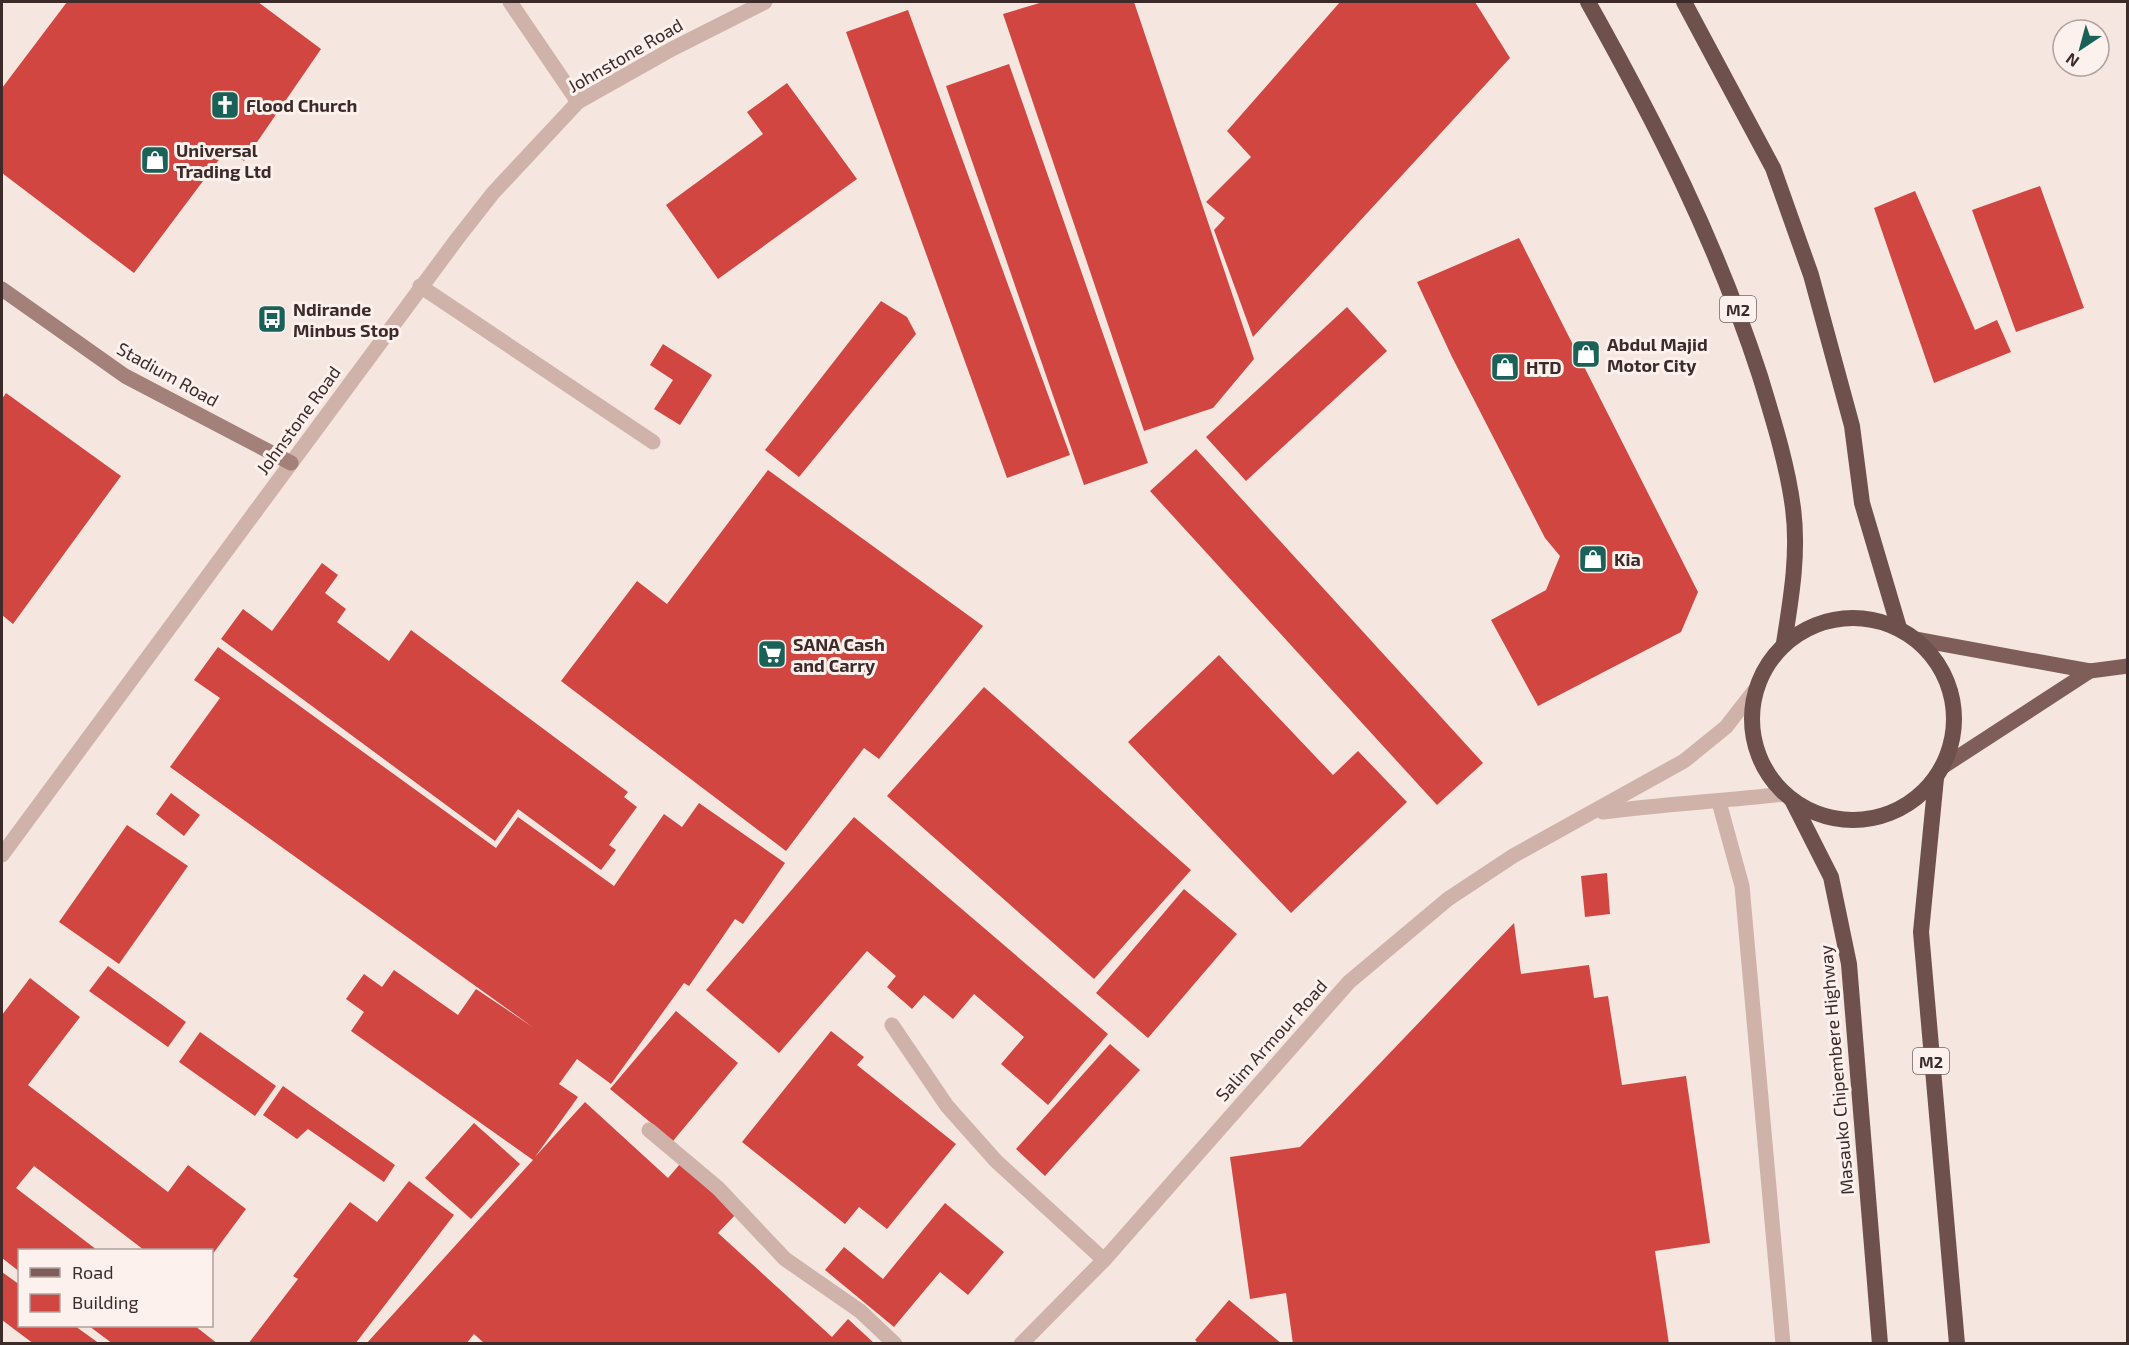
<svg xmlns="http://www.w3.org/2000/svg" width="2129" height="1345" font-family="'Exo 2',sans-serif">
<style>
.building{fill:#d14641}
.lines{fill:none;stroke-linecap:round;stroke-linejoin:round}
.service{stroke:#cfb2a9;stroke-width:15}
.minor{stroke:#cfb2a9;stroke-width:15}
.tertiary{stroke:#cfb2a9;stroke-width:15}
.secondary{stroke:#a3807a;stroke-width:15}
.primary{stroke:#7f5e59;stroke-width:15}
.trunk{stroke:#6e504c;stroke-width:16}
.labels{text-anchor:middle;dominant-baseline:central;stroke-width:6;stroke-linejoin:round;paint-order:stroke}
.shield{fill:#fcf1ec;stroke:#766664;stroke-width:1.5}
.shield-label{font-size:16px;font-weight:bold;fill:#3c2b29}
.street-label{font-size:18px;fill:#3c2b29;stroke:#fcf1ec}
.poi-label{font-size:18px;font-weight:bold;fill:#3c2b29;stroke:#fcf1ec;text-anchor:start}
</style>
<rect width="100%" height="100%" fill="#f5e6df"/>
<g class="building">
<polygon points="67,2 258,2 321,49 244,161 227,149 134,273 2,173 2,88"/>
<polygon points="1043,2 1134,2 1254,359 1213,408 1144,431 1003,14"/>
<polygon points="1340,2 1475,2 1510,58 1253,337 1214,230 1225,218 1206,202 1251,157 1227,131"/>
<polygon points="908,10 1070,455 1007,478 846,32"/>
<polygon points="1009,64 1148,463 1084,485 946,86"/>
<polygon points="787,83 857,179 718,279 666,205 763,134 747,112"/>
<polygon points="2040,186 2084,308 2016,332 1972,210"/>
<polygon points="1915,191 1975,330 1997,320 2011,352 1934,383 1874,208"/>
<polygon points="1519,238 1698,592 1681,632 1538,706 1491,620 1546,590 1560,556 1545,538 1452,357 1417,282"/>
<polygon points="881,301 907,317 916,334 799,477 765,450"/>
<polygon points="1347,307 1387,351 1246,481 1206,437"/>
<polygon points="663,344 712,375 680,425 654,409 673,380 650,365"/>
<polygon points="6,393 121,476 13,624 2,615 2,399"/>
<polygon points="1196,449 1483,763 1437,805 1150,491"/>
<polygon points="768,470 983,626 879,759 864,748 786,851 561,681 637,581 667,604"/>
<polygon points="322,563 338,575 325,593 346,609 337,622 389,661 411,630 628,792 624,797 637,807 609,845 616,850 601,870 518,809 495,841 221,639 243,609 272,631"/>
<polygon points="218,647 496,848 518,817 614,886 664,814 682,827 699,803 785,863 743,924 735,919 689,986 684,983 611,1084 577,1059 559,1084 578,1097 535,1157 585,1102 668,1178 680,1164 736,1214 718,1233 832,1337 848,1319 875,1344 485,1344 474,1334 466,1344 366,1344 533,1160 351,1031 364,1012 346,999 364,974 382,987 394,970 458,1015 476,989 534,1028 170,767 220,698 194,680"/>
<polygon points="1219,655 1333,775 1358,751 1407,802 1291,913 1128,742"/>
<polygon points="984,687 1191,870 1094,979 887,796"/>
<polygon points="171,793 200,815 184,836 156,814"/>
<polygon points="854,817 1108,1034 1048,1105 1001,1064 1024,1037 974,994 953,1019 924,995 912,1009 887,987 896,976 867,951 779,1053 706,990"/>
<polygon points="127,825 188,866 119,964 59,922"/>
<polygon points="1607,873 1610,914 1585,917 1581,876"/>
<polygon points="1184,889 1237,934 1148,1038 1096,993"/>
<polygon points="1514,923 1521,974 1589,965 1594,998 1608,996 1622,1085 1686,1076 1710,1243 1655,1251 1669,1344 1293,1344 1286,1293 1250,1299 1230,1157 1300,1147"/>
<polygon points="108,966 186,1022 168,1047 89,991"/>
<polygon points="30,978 80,1017 28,1085 168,1192 188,1165 246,1209 212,1255 212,1250 144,1250 34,1166 16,1188 97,1250 20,1250 20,1272 2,1258 2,1015"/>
<polygon points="676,1011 738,1063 673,1141 610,1089"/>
<polygon points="831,1031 864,1057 857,1065 956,1144 887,1229 859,1207 845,1224 742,1142"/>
<polygon points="200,1032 276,1086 255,1116 179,1062"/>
<polygon points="1110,1044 1140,1070 1045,1176 1016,1149"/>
<polygon points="283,1086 395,1165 384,1182 308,1129 297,1139 263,1115"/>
<polygon points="474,1123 520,1164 471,1219 425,1178"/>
<polygon points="409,1181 454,1215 355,1344 248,1344 298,1279 293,1276 350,1202 377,1222"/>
<polygon points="945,1203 1004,1252 968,1295 940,1272 894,1327 825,1270 844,1247 883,1279"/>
<polygon points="2,1272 20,1285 20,1326 75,1326 100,1344 34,1344 2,1320"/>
<polygon points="1229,1300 1282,1344 1199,1344 1195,1340"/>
<polygon points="89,1326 195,1326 218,1344 113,1344"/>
</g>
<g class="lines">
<g class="service">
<polyline points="510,2 578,102"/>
<polyline points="892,1025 947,1106 996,1161 1104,1260"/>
<polyline points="649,1130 718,1188 785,1259 860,1311 895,1344"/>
</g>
<g class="minor">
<polyline points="420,286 653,442"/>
<polyline points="1719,802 1742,886 1783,1344"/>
<path d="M1603 812C1663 804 1723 801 1784 794"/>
<polyline points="2,855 255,512"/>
<polyline points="1021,1344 1104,1260 1349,982 1448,899 1513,856 1684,761 1726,727 1754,691"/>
</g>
<polyline class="tertiary" points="255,512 457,239 493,193 578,102 672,49 765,2"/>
<polyline class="secondary" points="2,289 125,376 291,463"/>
<g class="primary">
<polyline points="1915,639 2090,671 2128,666"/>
<polyline points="1944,766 2090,671"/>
</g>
<g class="trunk">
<path d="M1588 2C1657 125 1716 241 1760 376 1773 419 1787 463 1793 508 1799 553 1791 599 1784 643"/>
<polyline points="1684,2 1773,168 1811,275 1852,426 1862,503 1899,628"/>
<circle cx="1853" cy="719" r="101"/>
<polyline points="1936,778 1921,932 1957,1344"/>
<polyline points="1793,802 1831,877 1849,964 1880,1344"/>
</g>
</g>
<defs>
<g id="church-square" transform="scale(1.5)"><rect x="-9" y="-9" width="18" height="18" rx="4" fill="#1a6258" stroke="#fcf1ec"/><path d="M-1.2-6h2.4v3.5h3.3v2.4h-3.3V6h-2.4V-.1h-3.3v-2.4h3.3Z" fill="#fff"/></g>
<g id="shop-square" transform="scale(1.5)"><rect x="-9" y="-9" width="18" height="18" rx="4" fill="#1a6258" stroke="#fcf1ec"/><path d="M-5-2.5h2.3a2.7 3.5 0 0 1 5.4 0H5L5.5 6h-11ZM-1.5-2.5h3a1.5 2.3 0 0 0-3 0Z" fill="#fff"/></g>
<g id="bus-square" transform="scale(1.5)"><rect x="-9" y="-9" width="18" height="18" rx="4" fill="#1a6258" stroke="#fcf1ec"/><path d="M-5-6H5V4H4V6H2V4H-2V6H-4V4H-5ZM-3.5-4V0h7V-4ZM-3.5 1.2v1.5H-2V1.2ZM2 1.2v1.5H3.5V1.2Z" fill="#fff"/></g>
<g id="supermarket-square" transform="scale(1.5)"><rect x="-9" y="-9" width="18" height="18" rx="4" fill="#1a6258" stroke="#fcf1ec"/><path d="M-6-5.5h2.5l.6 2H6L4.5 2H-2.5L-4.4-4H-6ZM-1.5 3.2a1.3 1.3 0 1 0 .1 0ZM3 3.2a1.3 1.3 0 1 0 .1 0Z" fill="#fff"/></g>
</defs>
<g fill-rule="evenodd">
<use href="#church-square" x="225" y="105"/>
<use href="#shop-square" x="155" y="160"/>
<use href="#bus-square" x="272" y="319"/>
<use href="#shop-square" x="1586" y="354"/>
<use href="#shop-square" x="1505" y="367"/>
<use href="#shop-square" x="1593" y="559"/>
<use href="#supermarket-square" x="772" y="654"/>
</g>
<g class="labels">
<g class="shield">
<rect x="1720" y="296" width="36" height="26" rx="4.5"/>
<rect x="1913" y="1048" width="36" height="26" rx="4.5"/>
</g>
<g class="shield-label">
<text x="1738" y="309">M2</text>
<text x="1931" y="1061">M2</text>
</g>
<g class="street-label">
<text transform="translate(625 55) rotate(-30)">Johnstone Road</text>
<text transform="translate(168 374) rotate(29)">Stadium Road</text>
<text transform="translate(298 420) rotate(-54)">Johnstone Road</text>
<text transform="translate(1271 1040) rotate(-48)">Salim Armour Road</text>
<text transform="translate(1836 1070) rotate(-95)">Masauko Chipembere Highway</text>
</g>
<g class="poi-label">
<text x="246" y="105">Flood Church</text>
<text x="176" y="150">Universal<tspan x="176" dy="21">Trading Ltd</tspan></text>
<text x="293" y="309">Ndirande<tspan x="293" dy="21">Minbus Stop</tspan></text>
<text x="1607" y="344">Abdul Majid<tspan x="1607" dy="21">Motor City</tspan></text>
<text x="1526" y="367">HTD</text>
<text x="1614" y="559">Kia</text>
<text x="793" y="644">SANA Cash<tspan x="793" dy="21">and Carry</tspan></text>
</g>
</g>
<rect width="2129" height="1345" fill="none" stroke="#3c2b29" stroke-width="6"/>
<rect x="18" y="1249" width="195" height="78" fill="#fcf1ec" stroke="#afa29e" stroke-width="1.5"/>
<rect x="30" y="1268" width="30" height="9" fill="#7f5e59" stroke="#afa29e" stroke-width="1.5"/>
<text x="72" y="1279" font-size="18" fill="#3c2b29">Road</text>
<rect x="30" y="1294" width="30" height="18" fill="#d14641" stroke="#afa29e" stroke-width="1.5"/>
<text x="72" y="1309" font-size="18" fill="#3c2b29">Building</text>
<g transform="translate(2081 48) rotate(216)"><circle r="28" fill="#fcf1ec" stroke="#afa29e" stroke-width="1.5"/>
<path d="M0-4.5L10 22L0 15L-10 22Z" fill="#1a6258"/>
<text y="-9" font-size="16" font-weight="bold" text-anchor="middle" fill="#3c2b29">N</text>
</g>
</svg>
